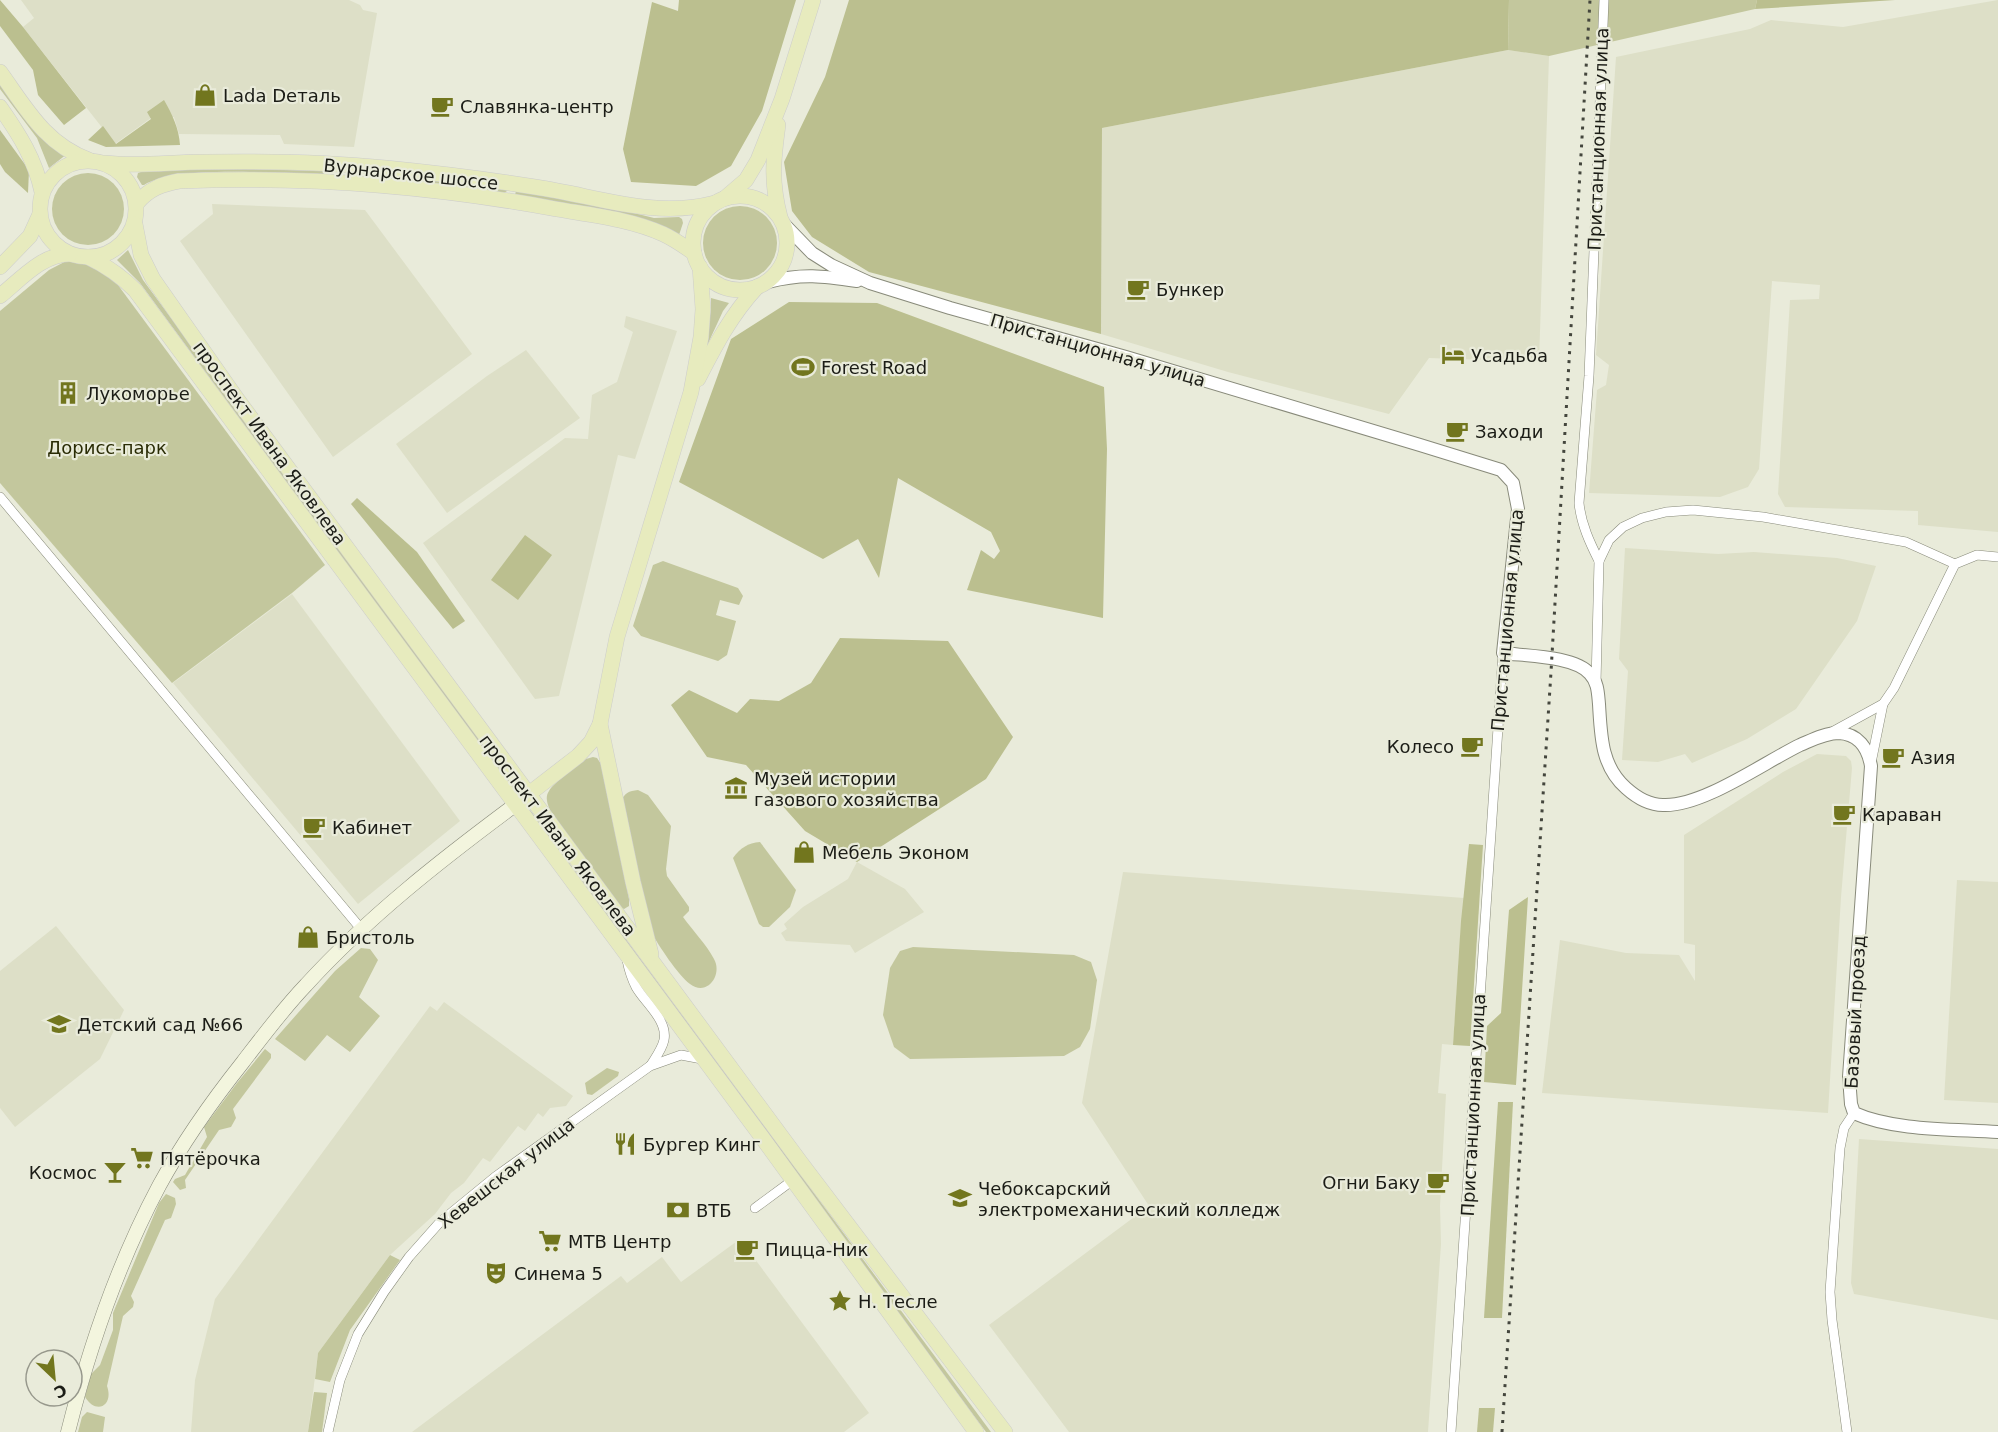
<svg xmlns="http://www.w3.org/2000/svg" width="1998" height="1432" font-family="'DejaVu Sans',sans-serif">
<style>
.built{fill:#dddfc7}
.green{fill:#c3c79d}
.forest{fill:#bbbf8f}
.lines{fill:none;stroke-linecap:round;stroke-linejoin:round}
.minor-casing{stroke:#888a7a;stroke-width:10}
.tertiary-casing{stroke:#888a7a;stroke-width:14}
.secondary-casing{stroke:#888a7a;stroke-width:15}
.primary-casing{stroke:#cdcdcc;stroke-width:16}
.minor{stroke:#fff;stroke-width:9}
.tertiary{stroke:#fff;stroke-width:12}
.secondary{stroke:#f3f5de;stroke-width:14}
.primary{stroke:#e7ebbe;stroke-width:15}
.rail{stroke:#44463d;stroke-width:3;stroke-dasharray:3 6;stroke-linecap:butt}
.labels{text-anchor:middle;dominant-baseline:central;stroke-width:4.5;stroke-linejoin:round;paint-order:stroke}
.poi-label{font-size:18px;fill:#1b1c16;stroke:#e9ebda;text-anchor:start}
.street-label{font-size:18px;fill:#1b1c16;stroke:#e9ebda}
.park-label{font-size:18px;fill:#2a2c05;stroke:#e9ebda}
</style>
<rect width="100%" height="100%" fill="#e9ebda"/>
<g class="built">
<polygon points="21,0 349,0 360,5 363,10 377,13 354,147 284,144 280,135 179,134 174,117 151,118 115,144 23,27 34,18"/>
<polygon points="1998,0 1998,532 1918,525 1918,511 1785,507 1778,494 1790,300 1819,299 1820,285 1772,281 1759,469 1748,487 1720,497 1589,493 1597,390 1606,385 1609,365 1596,355 1616,57 1750,29 1771,20 1843,27"/>
<polygon points="1508,50 1549,56 1539,362 1429,358 1389,414 1228,372 1101,334 1102,128"/>
<polygon points="212,204 365,210 472,354 333,457 180,241 213,214"/>
<polygon points="626,316 677,331 635,459 618,455 559,696 535,699 423,543 565,438 588,439 592,395 617,382 633,332 624,327"/>
<polygon points="526,350 580,418 447,513 396,444 487,376"/>
<polygon points="1625,548 1718,554 1754,552 1837,558 1876,566 1857,621 1796,709 1747,739 1692,763 1685,754 1658,762 1622,760 1628,671 1619,659"/>
<polygon points="292,594 460,821 358,904 173,683"/>
<polygon points="1817,754 1846,756 1851,761 1852,768 1841,897 1828,1113 1542,1093 1560,940 1626,953 1679,955 1695,981 1695,945 1684,943 1684,835 1783,772"/>
<polygon points="857,862 905,889 924,912 855,953 850,945 786,941 781,933 787,929 784,924 803,907 848,879"/>
<polygon points="1123,872 1464,898 1453,1045 1442,1044 1438,1093 1446,1094 1440,1206 1441,1244 1428,1432 1069,1432 989,1325 1149,1206 1082,1103"/>
<polygon points="1957,880 1998,882 1998,1103 1944,1100"/>
<polygon points="56,926 124,1010 100,1059 15,1127 0,1108 0,971"/>
<polygon points="444,1002 573,1096 566,1106 550,1108 543,1117 538,1113 525,1131 518,1126 490,1162 483,1158 464,1183 451,1193 435,1214 390,1255 318,1353 308,1432 191,1432 195,1380 215,1299 430,1006 437,1011"/>
<polygon points="1859,1139 1998,1149 1998,1320 1854,1294 1851,1283"/>
<polygon points="740,1239 869,1413 844,1432 412,1432 621,1276 627,1283 662,1257 681,1282"/>
</g>
<g class="green">
<polygon points="1509,0 1757,0 1755,9 1549,56 1508,50"/>
<polygon points="0,80 67,154 49,168 37,138 0,89"/>
<path d="M201 168 324 171 325 173 323 175C282 174 177 164 144 185H142L137 177 138 173 141 172Z"/>
<polygon points="368,172 506,189 507,191 504,193 368,176 365,174"/>
<circle cx="88" cy="209" r="36"/>
<polygon points="516,191 614,208 654,218 679,217 682,219 683,223 679,235 515,195"/>
<circle cx="740" cy="243" r="37"/>
<polygon points="128,250 143,280 516,787 513,790 140,283 117,260"/>
<polygon points="72,258 96,261 115,281 325,565 292,593 172,683 0,483 0,311 49,270"/>
<polygon points="711,298 729,303 723,311 705,350 711,308"/>
<polygon points="663,561 738,588 743,596 739,605 720,600 716,615 736,621 727,655 718,661 641,636 633,626 653,565"/>
<path d="M593 757 597 758 601 764 629 899V906L624 909 616 905 550 810C547 803 545 797 549 791 555 781 577 767 586 759Z"/>
<path d="M638 790 648 795 671 826 666 869 667 876 689 907V911L683 917C693 931 706 944 714 959 723 975 707 997 690 984 679 976 657 944 651 931L621 802C624 793 629 791 638 790Z"/>
<polygon points="530,810 991,1432 986,1432 527,812"/>
<path d="M760 842 796 890 790 907 769 927H763L759 924 733 858C740 848 748 843 760 842Z"/>
<polygon points="913,947 1074,955 1091,962 1097,980 1090,1029 1080,1047 1064,1056 910,1059 894,1047 883,1015 890,968 900,951"/>
<polygon points="361,948 370,949 378,960 359,997 380,1016 350,1052 327,1035 305,1061 275,1039 335,971"/>
<polygon points="265,1049 271,1054 271,1058 233,1109 236,1118 231,1127 219,1130 185,1180 186,1188 180,1190 173,1182 175,1179 185,1175 207,1137 204,1127 237,1083"/>
<polygon points="607,1068 619,1072 618,1076 592,1095 587,1094 585,1083"/>
<path d="M166 1194 175 1198 176 1204 171 1218 165 1220 131 1296 134 1302 133 1307 123 1316 107 1386C114 1406 96 1415 85 1397L91 1374 100 1365 113 1330V1313L159 1203Z"/>
<polygon points="390,1255 400,1260 350,1330 330,1382 315,1379 318,1353"/>
<polygon points="314,1392 327,1393 322,1432 308,1432"/>
<polygon points="87,1412 105,1417 103,1432 78,1432 82,1417"/>
</g>
<g class="forest">
<polygon points="0,0 23,27 86,108 64,125 38,95 33,70 0,26"/>
<polygon points="679,0 796,0 762,111 731,166 696,186 631,182 623,149 652,2 678,11"/>
<polygon points="849,0 1509,0 1508,50 1102,128 1101,334 869,272 812,237 792,211 784,162 825,77"/>
<polygon points="1757,0 1895,0 1755,9"/>
<path d="M164 100C172 114 179 128 180 145L106 147 88 140 103 126 116 144 151 119 147 112Z"/>
<polygon points="0,130 29,170 28,193 5,172 0,164"/>
<polygon points="789,302 877,303 1104,387 1107,449 1103,618 967,590 981,550 994,559 1000,551 991,532 898,478 879,578 858,539 823,559 679,482 731,339"/>
<polygon points="357,498 417,552 465,621 453,629 351,504"/>
<polygon points="525,535 552,555 518,600 491,580"/>
<polygon points="840,638 948,641 1013,737 986,779 857,862 805,831 746,765 707,757 671,705 689,690 737,713 750,699 779,701 811,683"/>
<polygon points="1469,844 1483,845 1470,1046 1453,1045 1461,921"/>
<polygon points="1528,897 1516,1085 1484,1082 1487,1026 1501,1013 1509,910"/>
<polygon points="1498,1102 1513,1102 1502,1318 1484,1318"/>
<polygon points="1479,1408 1495,1408 1493,1432 1477,1432"/>
</g>
<g class="lines">
<g class="minor-casing">
<g id="minor">
<polyline points="0,497 362,930"/>
<path d="M1599 561C1590 543 1581 524 1579 503L1589 376 1604 0"/>
<polyline points="1596,683 1599,561 1609,540 1623,527 1642,518 1666,512 1693,510 1763,517 1906,542 1955,564"/>
<polyline points="1832,732 1883,704"/>
<polyline points="1871,763 1883,704 1894,688 1955,564 1977,555 1998,557"/>
<path d="M627 960C629 970 632 979 636 987 645 1003 668 1020 664 1040 662 1049 656 1057 651 1065"/>
<polyline points="755,1208 793,1180"/>
<polyline points="328,1432 340,1380 358,1334 384,1292 409,1257 440,1222 495,1177 650,1066 681,1055 702,1059"/>
<polyline points="1451,1432 1503,653"/>
<polyline points="1847,1432 1832,1320 1830,1292 1840,1148 1844,1128 1854,1113"/>
</g>
</g>
<g class="tertiary-casing">
<g id="tertiary">
<path d="M783 223 812 253 831 265 870 283 950 308 1126 357 1420 445 1501 470 1513 483 1518 509 1503 653C1526 656 1575 656 1590 674 1598 682 1598 694 1599 704 1601 736 1601 766 1626 788 1636 797 1649 805 1663 805 1702 807 1763 763 1800 745 1812 740 1825 733 1839 733 1858 734 1868 748 1871 766L1849 1077 1851 1104 1854 1113C1894 1131 1954 1129 1998 1132"/>
<path d="M768 282C802 273 823 276 857 281"/>
</g>
</g>
<g class="secondary-casing">
<path id="secondary" d="M68 1432C89 1348 118 1263 159 1186 183 1142 212 1101 243 1062 263 1036 283 1009 306 985 368 917 441 860 515 805"/>
</g>
<g class="primary-casing">
<g id="primary">
<path d="M0 72C26 108 45 144 89 160"/>
<path d="M0 107C19 134 35 159 42 192"/>
<path d="M778 125C773 161 771 182 780 217"/>
<circle cx="88" cy="209" r="48"/>
<path d="M105 163C138 167 171 162 205 162 265 161 327 162 386 168 436 173 486 179 535 187 597 196 653 219 715 203"/>
<circle cx="740" cy="243" r="47"/>
<polyline points="725,198 746,180 758,160 782,99 813,0"/>
<path d="M137 203C149 189 162 184 179 181 304 176 433 186 556 209 591 215 630 219 663 234 674 239 684 246 694 253"/>
<polyline points="135,224 141,255 153,279 237,399 801,1163 1005,1432"/>
<path d="M88 257C107 266 120 275 135 290L761 1136 976 1432"/>
<polyline points="0,267 30,236 40,214"/>
<path d="M0 296C20 280 42 254 70 254"/>
<path d="M698 379C715 346 731 315 757 287"/>
<polyline points="600,724 633,882 651,954"/>
<polyline points="521,800 578,756 591,742 600,724 617,637 691,392 701,337 703,309 700,267"/>
</g>
</g>
<use href="#minor" class="minor"/>
<use href="#tertiary" class="tertiary"/>
<use href="#secondary" class="secondary"/>
<use href="#primary" class="primary"/>
<polyline class="rail" points="1502,1432 1551,672 1590,0"/>
</g>
<defs>
<g id="shop-bare" transform="scale(1.8)"><path d="M-5-2.5h2.3a2.7 3.5 0 0 1 5.4 0H5L5.5 6h-11ZM-1.5-2.5h3a1.5 2.3 0 0 0-3 0Z" fill="#72761e" stroke="#e9ebda" stroke-width="2.5" paint-order="stroke"/></g>
<g id="cafe-bare" transform="scale(1.8)"><path d="M-5.5-4.5H6V0H3Q3 3.5 0 3.5H-2.5Q-5.5 3.5-5.5 0ZM3-3.2v2h1.7v-2ZM-6 4.5H4V6H-6Z" fill="#72761e" stroke="#e9ebda" stroke-width="2.5" paint-order="stroke"/></g>
<g id="hotel-bare" transform="scale(1.8)"><path d="M-6-4.5h1.5V1H6V5H4.5V3h-9V5H-6ZM-4 0a1.8 1.8 0 1 1 3.6 0ZM.5 0V-2.5h3Q6-2.5 6 0Z" fill="#72761e" stroke="#e9ebda" stroke-width="2.5" paint-order="stroke"/></g>
<g id="stadium-bare" transform="scale(1.8)"><path d="M0-5a6.5 5 0 1 0 0 10a6.5 5 0 1 0 0-10ZM-3.5-1.8h7v3.6h-7Z" fill="#72761e" stroke="#e9ebda" stroke-width="2.5" paint-order="stroke"/></g>
<g id="building-bare" transform="scale(1.8)"><path d="M-4-6H4V6H1V3H-1V6H-4ZM-2.5-4.3h1.7v1.8h-1.7ZM.8-4.3h1.7v1.8H.8ZM-2.5-1h1.7V.8h-1.7ZM.8-1h1.7V.8H.8Z" fill="#72761e" stroke="#e9ebda" stroke-width="2.5" paint-order="stroke"/></g>
<g id="museum-bare" transform="scale(1.8)"><path d="M0-6L6-3V-2H-6V-3ZM-5-1h2V3h-2ZM-1-1h2V3h-2ZM3-1h2V3H3ZM-6 4H6V6H-6Z" fill="#72761e" stroke="#e9ebda" stroke-width="2.5" paint-order="stroke"/></g>
<g id="school-bare" transform="scale(1.8)"><path d="M0-5L7-2L0 1L-7-2ZM-4 1L0 2.5L4 1V4Q0 6-4 4Z" fill="#72761e" stroke="#e9ebda" stroke-width="2.5" paint-order="stroke"/></g>
<g id="restaurant-bare" transform="scale(1.8)"><path d="M-5-6h1v4h1v-4h1v4h1v-4h1v5L-1.5 .5V6h-2V.5L-5-1ZM5-6V6H3V1.5H1.5Q1.5-4 5-6Z" fill="#72761e" stroke="#e9ebda" stroke-width="2.5" paint-order="stroke"/></g>
<g id="supermarket-bare" transform="scale(1.8)"><path d="M-6-5.5h2.5l.6 2H6L4.5 2H-2.5L-4.4-4H-6ZM-1.5 3.2a1.3 1.3 0 1 0 .1 0ZM3 3.2a1.3 1.3 0 1 0 .1 0Z" fill="#72761e" stroke="#e9ebda" stroke-width="2.5" paint-order="stroke"/></g>
<g id="bar-bare" transform="scale(1.8)"><path d="M-6-5H6L.8 .8V4.5H3.5V6h-7V4.5H-.8V.8Z" fill="#72761e" stroke="#e9ebda" stroke-width="2.5" paint-order="stroke"/></g>
<g id="university-bare" transform="scale(1.8)"><path d="M0-5L7-2L0 1L-7-2ZM-4 1L0 2.5L4 1V4Q0 6-4 4Z" fill="#72761e" stroke="#e9ebda" stroke-width="2.5" paint-order="stroke"/></g>
<g id="bank-bare" transform="scale(1.8)"><path d="M-6-4H6V4H-6ZM0-2.3a2.3 2.3 0 1 0 0 4.6a2.3 2.3 0 1 0 0-4.6Z" fill="#72761e" stroke="#e9ebda" stroke-width="2.5" paint-order="stroke"/></g>
<g id="theatre-bare" transform="scale(1.8)"><path d="M-5-5.5Q0-4 5-5.5V0Q5 5 0 6Q-5 5-5 0ZM-3.3-2.5H-1v1.5H-3.3ZM1-2.5H3.3v1.5H1ZM-2.8 1Q0 5.5 2.8 1Z" fill="#72761e" stroke="#e9ebda" stroke-width="2.5" paint-order="stroke"/></g>
<g id="sight-bare" transform="scale(1.8)"><path d="M0-6L1.8-2.2L6-1.7L2.9 1.2L3.7 5.4L0 3.3L-3.7 5.4L-2.9 1.2L-6-1.7L-1.8-2.2Z" fill="#72761e" stroke="#e9ebda" stroke-width="2.5" paint-order="stroke"/></g>
</defs>
<g fill-rule="evenodd">
<use href="#shop-bare" x="205" y="95"/>
<use href="#cafe-bare" x="442" y="106"/>
<use href="#cafe-bare" x="1138" y="289"/>
<use href="#hotel-bare" x="1453" y="355"/>
<use href="#stadium-bare" x="803" y="367"/>
<use href="#building-bare" x="68" y="393"/>
<use href="#cafe-bare" x="1457" y="431"/>
<use href="#cafe-bare" x="1472" y="746"/>
<use href="#cafe-bare" x="1893" y="757"/>
<use href="#museum-bare" x="736" y="788"/>
<use href="#cafe-bare" x="1844" y="814"/>
<use href="#cafe-bare" x="314" y="827"/>
<use href="#shop-bare" x="804" y="852"/>
<use href="#shop-bare" x="308" y="937"/>
<use href="#school-bare" x="59" y="1024"/>
<use href="#restaurant-bare" x="625" y="1144"/>
<use href="#supermarket-bare" x="142" y="1158"/>
<use href="#bar-bare" x="115" y="1172"/>
<use href="#cafe-bare" x="1438" y="1182"/>
<use href="#university-bare" x="960" y="1198"/>
<use href="#bank-bare" x="678" y="1210"/>
<use href="#supermarket-bare" x="550" y="1241"/>
<use href="#cafe-bare" x="747" y="1249"/>
<use href="#theatre-bare" x="496" y="1273"/>
<use href="#sight-bare" x="840" y="1301"/>
</g>
<g class="labels">
<g class="poi-label">
<text x="223" y="95">Lada Dеталь</text>
<text x="460" y="106">Славянка-центр</text>
<text x="1156" y="289">Бункер</text>
<text x="1471" y="355">Усадьба</text>
<text x="821" y="367">Forest Road</text>
<text x="86" y="393">Лукоморье</text>
<text x="1475" y="431">Заходи</text>
<text x="1454" y="746" text-anchor="end">Колесо</text>
<text x="1911" y="757">Азия</text>
<text x="754" y="778">Музей истории<tspan x="754" dy="21">газового хозяйства</tspan></text>
<text x="1862" y="814">Караван</text>
<text x="332" y="827">Кабинет</text>
<text x="822" y="852">Мебель Эконом</text>
<text x="326" y="937">Бристоль</text>
<text x="77" y="1024">Детский сад №66</text>
<text x="643" y="1144">Бургер Кинг</text>
<text x="160" y="1158">Пятёрочка</text>
<text x="97" y="1172" text-anchor="end">Космос</text>
<text x="1420" y="1182" text-anchor="end">Огни Баку</text>
<text x="978" y="1188">Чебоксарский<tspan x="978" dy="21">электромеханический колледж</tspan></text>
<text x="696" y="1210">ВТБ</text>
<text x="568" y="1241">МТВ Центр</text>
<text x="765" y="1249">Пицца-Ник</text>
<text x="514" y="1273">Синема 5</text>
<text x="858" y="1301">Н. Тесле</text>
</g>
<g class="street-label">
<text transform="translate(1598 139) rotate(-88)">Пристанционная улица</text>
<text transform="translate(411 174) rotate(6)">Вурнарское шоссе</text>
<text transform="translate(1098 350) rotate(16)">Пристанционная улица</text>
<text transform="translate(270 443) rotate(54)">проспект Ивана Яковлева</text>
<text transform="translate(1507 620) rotate(-85)">Пристанционная улица</text>
<text transform="translate(558 835) rotate(53)">проспект Ивана Яковлева</text>
<text transform="translate(1855 1012) rotate(-87)">Базовый проезд</text>
<text transform="translate(1473 1105) rotate(-87)">Пристанционная улица</text>
<text transform="translate(506 1173) rotate(-38)">Хевешская улица</text>
</g>
<g class="park-label">
<text x="107" y="447">Дорисс-парк</text>
</g>
</g>
<g transform="translate(54 1378) rotate(154)"><circle r="28" fill="#e9ebda" stroke="#97988c" stroke-width="1.5"/>
<path d="M0-4.5L10 22L0 15L-10 22Z" fill="#72761e"/>
<text y="-9" font-size="16" font-weight="bold" text-anchor="middle" fill="#1b1c16">С</text>
</g>
</svg>
